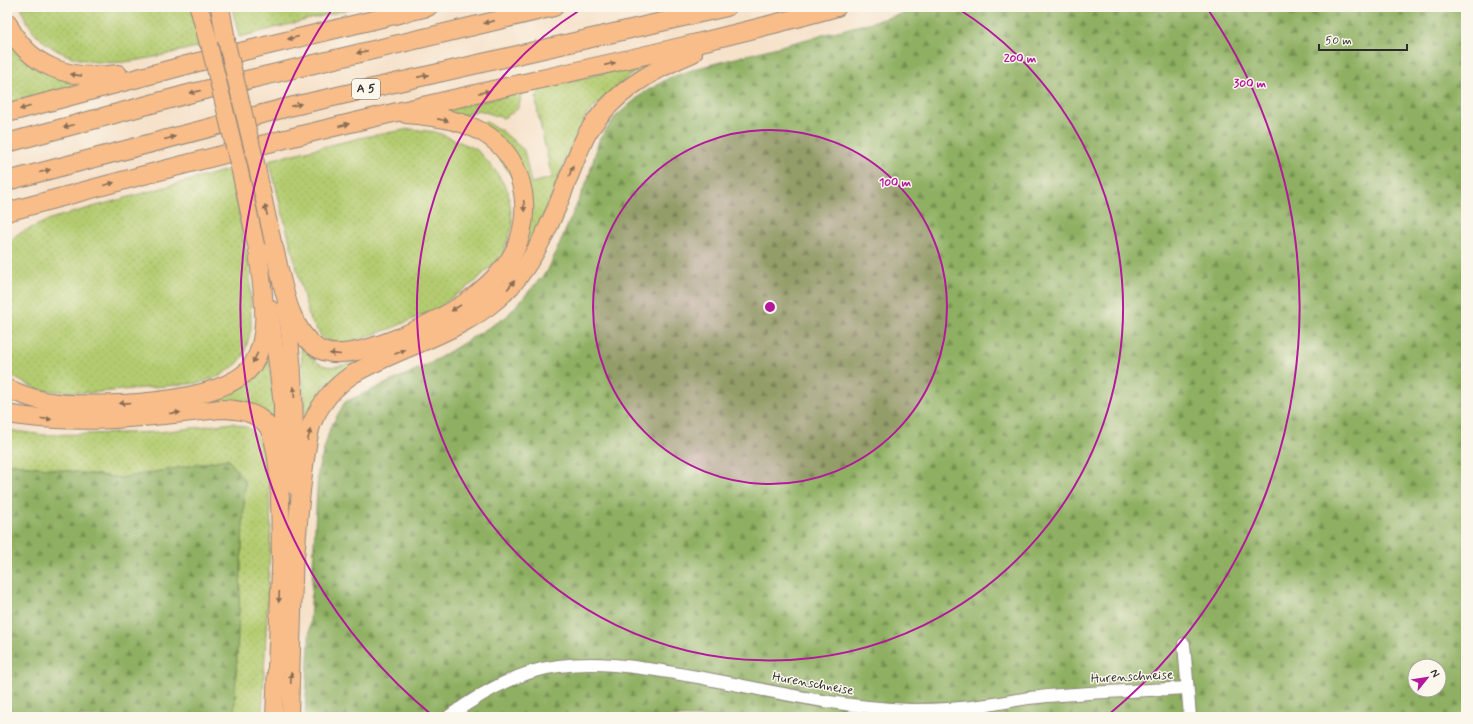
<svg xmlns="http://www.w3.org/2000/svg" width="1473" height="724" font-family="Mynerve,sans-serif">
<style>
.grass{fill:url(#grass-dots);stroke:#707c4e}
.forest{fill:url(#forest-firs);stroke:#5d6e46;fill-rule:evenodd}
.lines{fill:none;stroke-linecap:round;stroke-linejoin:round}
.minor-casing{stroke:#90867a;stroke-width:14}
.major-casing{stroke:#90867a;stroke-width:18}
.highway-casing{stroke:#90867a;stroke-width:20}
.minor{stroke:#fff;stroke-width:12}
.major{stroke:#f8bd89;stroke-width:16}
.highway{stroke:#f8bd89;stroke-width:18}
.major-bridge-casing{stroke:#90867a;stroke-width:18;stroke-linecap:butt}
.major-bridge{stroke:#f8bd89;stroke-width:16}
.oneway{fill:#876d55}
.ring{fill:none;stroke:#b5179e;stroke-width:2}
.labels{text-anchor:middle;dominant-baseline:central;stroke-width:3;stroke-linejoin:round;paint-order:stroke}
.shield{fill:#fbf7ec;stroke:#696865;stroke-width:1}
.shield-label{font-size:12px;font-weight:bold;fill:#2b2b2b}
.street-label{font-size:13px;fill:#2b2b2b;stroke:#fbf7ec}
.centre{fill:#b5179e;stroke:#fbf7ec;stroke-width:2}
.ring-label{font-size:12px;text-anchor:middle;font-weight:bold;fill:#b5179e;stroke:#fbf7ec;stroke-width:3;stroke-linejoin:round;paint-order:stroke}
</style>
<defs>
<pattern id="grass-dots" width="8" height="8" patternUnits="userSpaceOnUse"><rect width="8" height="8" fill="#b4cc70"/><path d="M2 2h.1M6 6h.1" fill="none" stroke="#9baf61" stroke-width="1.8" stroke-linecap="round"/></pattern>
<pattern id="forest-firs" width="22" height="20" patternUnits="userSpaceOnUse"><rect width="22" height="20" fill="#8fb062"/><path d="M5 1l3.5 6h-7zM16 11l3.5 6h-7z" fill="#758f51"/></pattern>
</defs>
<rect width="100%" height="100%" fill="#fbf7ec"/>
<filter id="ink" filterUnits="userSpaceOnUse"><feTurbulence type="fractalNoise" baseFrequency=".025" numOctaves="2"/><feDisplacementMap in="SourceGraphic" scale="8" xChannelSelector="R" yChannelSelector="G"/><feConvolveMatrix kernelMatrix="1 2 1 2 8 2 1 2 1" color-interpolation-filters="sRGB"/></filter>
<filter id="wash" filterUnits="userSpaceOnUse"><feTurbulence type="fractalNoise" baseFrequency=".012" numOctaves="4" result="noise"/><feDisplacementMap in="SourceGraphic" scale="16" xChannelSelector="R" yChannelSelector="G"/><feGaussianBlur stdDeviation="0.9" result="paint"/><feColorMatrix in="noise" values="0 0 0 0 0 0 0 0 0 0 0 0 0 0 0 0 0 1.4 0 .05"/><feComposite in="paint" operator="in"/></filter>
<g filter="url(#wash)">
<rect width="100%" height="100%" fill="#f6e1c9"/>
<g class="grass">
<path d="M21 7H191L201 46C178 51 155 58 132 61 88 68 35 54 21 7Z"/>
<polygon points="232,7 358,7 239,37"/>
<polygon points="7,36 99,81 55,90 7,103"/>
<polygon points="652,61 628,77 588,113 576,134 529,255 481,300 532,208 477,123 486,122 502,131 524,150 531,183 552,178 538,114 536,98 541,88"/>
<path d="M521 92C520 109 518 110 503 118L479 110 462 116 440 111Z"/>
<polygon points="410,129 436,132 476,149 495,170 508,191 513,226 502,255 476,281 436,309 390,329 356,340 338,343 324,340 310,320 269,160 364,137"/>
<polygon points="231,169 250,272 251,329 244,355 237,364 220,376 199,383 88,393 39,390 7,374 7,243 18,234 53,218"/>
<path d="M301 346C323 373 330 368 361 361L324 387 313 403 305 426Z"/>
<path d="M268 352 276 426 188 406C212 398 244 392 260 370 264 365 265 358 268 352Z"/>
<polygon points="233,423 249,428 259,439 267,455 271,527 262,717 234,717 245,482 228,459 121,478 7,463 7,430 44,435 160,432"/>
</g>
<g class="forest">
<path d="M928 7H1466V717H305L318 470 330 428 345 402 429 364 506 317 548 270 588 179 599 140 615 117 642 94 669 78 698 68ZM1415 666H1439V690H1415Z"/>
<polygon points="228,459 245,482 234,717 7,717 7,463 121,478"/>
</g>
</g>
<g filter="url(#ink)">
<g class="lines">
<g class="minor-casing">
<g id="minor">
<polyline points="1184,644 1190,717"/>
<path d="M448 717C474 698 500 682 531 672 586 655 653 669 708 679 775 692 843 708 911 710 936 710 961 709 987 705 1004 703 1022 698 1039 697 1088 692 1138 691 1187 688"/>
</g>
</g>
<g class="major-casing">
<g id="major">
<polyline points="256,163 277,261"/>
<polyline points="239,167 260,263"/>
<path d="M285 305C296 365 295 427 295 487"/>
<polyline points="270,308 282,405 282,460"/>
<polyline points="274,717 281,545"/>
<polyline points="290,717 295,545"/>
</g>
</g>
<g class="highway-casing">
<g id="highway">
<polyline points="199,7 209,44"/>
<polyline points="220,7 226,40"/>
<path d="M7 22C28 68 71 81 118 74"/>
<polyline points="7,113 198,62 428,7"/>
<polyline points="7,143 192,93 554,7"/>
<polyline points="7,181 285,108 727,7"/>
<path d="M7 212C145 174 284 138 423 106 561 74 700 45 837 7"/>
<path d="M274 248C283 282 287 327 317 348 347 369 438 321 465 303 480 292 494 280 505 266 537 225 529 158 482 132 460 119 430 116 406 114"/>
<path d="M7 388C19 394 31 398 44 401 89 409 227 406 253 364 273 331 261 286 258 250"/>
<path d="M7 414C78 426 149 417 220 409 236 409 255 411 266 424 283 444 280 528 281 558"/>
<path d="M295 557C298 525 300 492 305 459 307 447 308 434 312 423 321 402 335 386 353 374 405 344 469 332 511 286 538 255 555 214 569 176 575 162 580 146 588 132 612 93 652 70 693 53"/>
</g>
</g>
<use href="#minor" class="minor"/>
<use href="#major" class="major"/>
<use href="#highway" class="highway"/>
<g class="major-bridge-casing">
<g id="major-bridge">
<polyline points="226,40 256,163"/>
<polyline points="209,44 239,167"/>
</g>
</g>
<use href="#major-bridge" class="major-bridge"/>
</g>
<defs><path id="oneway-solid" d="M-6-.8H1V-3.2L6.5 0L1 3.2V.8H-6Z"/></defs>
<g class="oneway">
<use href="#oneway-solid" transform="translate(489 22) rotate(167)"/>
<use href="#oneway-solid" transform="translate(293 38) rotate(166)"/>
<use href="#oneway-solid" transform="translate(362 52) rotate(167)"/>
<use href="#oneway-solid" transform="translate(610 64) rotate(-13)"/>
<use href="#oneway-solid" transform="translate(76 75) rotate(-172)"/>
<use href="#oneway-solid" transform="translate(423 76) rotate(-13)"/>
<use href="#oneway-solid" transform="translate(195 92) rotate(166)"/>
<use href="#oneway-solid" transform="translate(484 92) rotate(-12)"/>
<use href="#oneway-solid" transform="translate(296 105) rotate(-13)"/>
<use href="#oneway-solid" transform="translate(25 108) rotate(164)"/>
<use href="#oneway-solid" transform="translate(443 120) rotate(11)"/>
<use href="#oneway-solid" transform="translate(344 125) rotate(-14)"/>
<use href="#oneway-solid" transform="translate(69 126) rotate(165)"/>
<use href="#oneway-solid" transform="translate(170 138) rotate(-15)"/>
<use href="#oneway-solid" transform="translate(45 171) rotate(-15)"/>
<use href="#oneway-solid" transform="translate(571 171) rotate(-70)"/>
<use href="#oneway-solid" transform="translate(109 184) rotate(-15)"/>
<use href="#oneway-solid" transform="translate(524 206) rotate(87)"/>
<use href="#oneway-solid" transform="translate(266 210) rotate(-103)"/>
<use href="#oneway-solid" transform="translate(511 285) rotate(-49)"/>
<use href="#oneway-solid" transform="translate(456 308) rotate(148)"/>
<use href="#oneway-solid" transform="translate(400 352) rotate(-23)"/>
<use href="#oneway-solid" transform="translate(335 354) rotate(-175)"/>
<use href="#oneway-solid" transform="translate(255 358) rotate(116)"/>
<use href="#oneway-solid" transform="translate(294 392) rotate(-94)"/>
<use href="#oneway-solid" transform="translate(125 403) rotate(175)"/>
<use href="#oneway-solid" transform="translate(175 413) rotate(-5)"/>
<use href="#oneway-solid" transform="translate(46 419) rotate(4)"/>
<use href="#oneway-solid" transform="translate(309 435) rotate(-77)"/>
<use href="#oneway-solid" transform="translate(279 597) rotate(93)"/>
<use href="#oneway-solid" transform="translate(291 678) rotate(-88)"/>
</g>
</g>
<circle cx="770" cy="307" r="177" fill="#b5179e" fill-opacity=".12"/>
<g class="ring">
<circle cx="770" cy="307" r="177"/>
<path d="M957 8A353 353 0 1 1 583 8"/>
<path d="M433 716A530 530 0 0 1 331 11M1209 11A530 530 0 0 1 1107 716"/>
</g>
<g class="labels">
<rect class="shield" x="352" y="79" width="28" height="20" rx="3"/>
<g class="shield-label">
<text x="366" y="89">A 5</text>
</g>
<g class="street-label">
<text transform="translate(1132 677) rotate(-3)">Hurenschneise</text>
<text transform="translate(813 684) rotate(10)">Hurenschneise</text>
</g>
</g>
<circle cx="770" cy="307" r="6" class="centre"/>
<g class="ring-label">
<text x="1020" y="62">200 m</text>
<text x="1250" y="87">300 m</text>
<text x="895" y="186">100 m</text>
</g>
<rect width="1473" height="724" fill="none" stroke="#fbf7ec" stroke-width="24"/>
<g transform="translate(1427 678) rotate(60)"><circle r="19" fill="#fbf7ec" stroke="#a8a59f"/>
<path d="M0-3L7 15L0 10L-7 15Z" fill="#b5179e"/>
<text y="-6" font-size="11" font-weight="bold" text-anchor="middle" fill="#2b2b2b">N</text>
</g>
<path d="M1319 44v6h88v-6" fill="none" stroke="#2b2b2b" stroke-width="2"/>
<text x="1325" y="44" font-size="12" fill="#2b2b2b" stroke="#fbf7ec" stroke-width="3" paint-order="stroke">50 m</text>
</svg>
